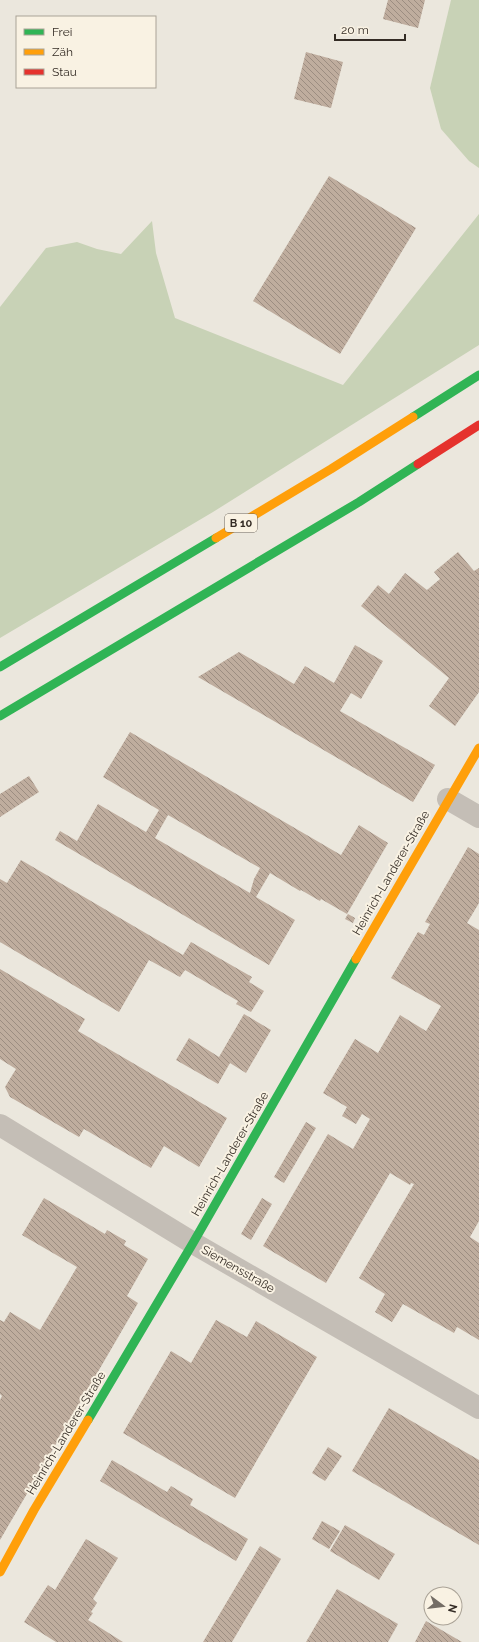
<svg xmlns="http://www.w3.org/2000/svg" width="479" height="1642" font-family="Raleway,sans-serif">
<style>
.green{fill:#c8d2b6}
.building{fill:url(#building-back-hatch);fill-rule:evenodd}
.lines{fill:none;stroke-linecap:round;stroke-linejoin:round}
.street{stroke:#c4beb6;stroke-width:22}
.fast{stroke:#30b455;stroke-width:9}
.slow{stroke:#ff9f0a;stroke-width:9}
.jam{stroke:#e5322d;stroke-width:9}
.labels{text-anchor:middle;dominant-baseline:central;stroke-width:4;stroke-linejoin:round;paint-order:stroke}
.shield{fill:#f9f2e3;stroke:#6f675e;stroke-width:1}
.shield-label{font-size:11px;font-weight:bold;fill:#342c25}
.street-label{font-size:12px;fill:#342c25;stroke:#f9f2e3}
</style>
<defs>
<pattern id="building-back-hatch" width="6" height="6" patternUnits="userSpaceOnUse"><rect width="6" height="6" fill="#bfad9e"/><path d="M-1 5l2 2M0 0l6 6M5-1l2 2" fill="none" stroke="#9c8d81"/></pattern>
</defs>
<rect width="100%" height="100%" fill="#ebe7dd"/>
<g class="green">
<polygon points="451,0 479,0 479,168 469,161 441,129 430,88"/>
<polygon points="479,214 479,345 213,512 0,638 0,307 46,248 77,242 97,249 121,254 152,221 156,253 175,318 343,385"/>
</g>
<g class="building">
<polygon points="388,0 425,0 418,28 383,19"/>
<polygon points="306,52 343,62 331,108 294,99"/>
<polygon points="329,176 416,228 340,354 253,301"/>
<polygon points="458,552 474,571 479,568 479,692 455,726 429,706 449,678 361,606 378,585 389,594 405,573 427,590 440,579 434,572"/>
<polygon points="355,645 383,661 361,699 351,693 340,711 435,765 413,802 198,677 239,652 294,684 305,666 334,683"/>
<path d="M130 732 341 855 359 825 388 843 347 914 321 899 320 901 301 890 300 891 270 873 256 897 295 920 269 965 55 840 60 831 77 841 98 804 146 832 159 810 103 777ZM168 815 260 868 254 879 250 893 155 838Z"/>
<polygon points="29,776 39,792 0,817 0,794"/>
<polygon points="468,847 479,854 479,903 467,923 479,930 479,1221 470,1237 479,1243 479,1340 457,1327 454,1333 403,1304 392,1322 375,1312 385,1294 359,1278 414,1184 411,1183 410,1185 390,1173 326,1283 263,1246 328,1134 353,1149 370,1119 362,1114 356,1124 342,1116 347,1107 323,1093 355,1039 378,1053 400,1015 426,1031 441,1006 391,978 418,932 424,935 430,924 425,922"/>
<polygon points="21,860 183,955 191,942 252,977 249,982 264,991 251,1012 236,1004 238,1001 185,970 180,977 149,960 119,1012 0,942 0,879 7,883"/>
<polygon points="348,914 355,918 353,923 345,919"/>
<polygon points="0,969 85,1019 78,1031 227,1118 199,1167 164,1146 151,1168 84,1129 79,1137 10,1097 5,1087 16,1069 0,1059"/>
<polygon points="244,1014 271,1030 246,1073 230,1063 218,1084 176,1060 189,1038 219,1057"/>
<polygon points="306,1122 316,1128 284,1183 274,1177"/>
<polygon points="44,1198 105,1234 107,1230 126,1241 124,1245 148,1259 127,1296 138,1303 0,1540 0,1400 2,1396 0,1394 0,1320 4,1322 10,1312 40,1330 77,1267 22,1235"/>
<polygon points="262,1198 272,1204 251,1240 241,1234"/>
<polygon points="216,1320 247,1337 256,1321 317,1357 235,1498 123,1433 171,1351 191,1363"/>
<polygon points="389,1408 479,1460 479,1545 352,1471"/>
<polygon points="328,1447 342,1456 325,1481 312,1473"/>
<polygon points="112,1460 167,1492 171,1486 193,1499 190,1505 248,1539 236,1561 100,1481"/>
<polygon points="322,1521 340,1531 329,1549 312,1539"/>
<polygon points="345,1525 395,1554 379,1580 330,1551"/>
<polygon points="86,1539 118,1558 93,1599 97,1603 91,1612 93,1613 88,1620 123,1642 56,1642 24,1622 48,1585 55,1590"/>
<polygon points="260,1546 281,1559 232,1642 203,1642"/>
<polygon points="337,1589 398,1624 388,1642 306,1642"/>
<polygon points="426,1621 462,1642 415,1642"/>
</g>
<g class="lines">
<g class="street">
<polyline points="448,799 479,817"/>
<polyline points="0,1125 193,1243 479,1408"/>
</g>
<g class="fast">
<polyline points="413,417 479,375"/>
<polyline points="0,667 216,538"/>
<polyline points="0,716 359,502 418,464"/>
<polyline points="88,1420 193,1243 356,959"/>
</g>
<g class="slow">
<polyline points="216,538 331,469 413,417"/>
<polyline points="356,959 479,748"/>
<polyline points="0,1572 34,1510 88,1420"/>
</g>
<polyline class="jam" points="418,464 479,425"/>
</g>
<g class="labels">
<rect class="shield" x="225" y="514" width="32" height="18" rx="3"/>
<g class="shield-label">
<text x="241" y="523">B 10</text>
</g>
<g class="street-label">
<text transform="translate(391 873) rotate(-60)">Heinrich-Landerer-Straße</text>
<text transform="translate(230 1154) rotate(-60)">Heinrich-Landerer-Straße</text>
<text transform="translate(238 1269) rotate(30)">Siemensstraße</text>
<text transform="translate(66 1433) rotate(-59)">Heinrich-Landerer-Straße</text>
</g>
</g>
<rect x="16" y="16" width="140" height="72" fill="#f9f2e3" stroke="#aaa397"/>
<rect x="24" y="29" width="20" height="6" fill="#30b455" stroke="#aaa397"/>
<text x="52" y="36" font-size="12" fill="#342c25">Frei</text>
<rect x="24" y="49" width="20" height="6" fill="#ff9f0a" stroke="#aaa397"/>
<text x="52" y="56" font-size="12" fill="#342c25">Zäh</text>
<rect x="24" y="69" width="20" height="6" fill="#e5322d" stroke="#aaa397"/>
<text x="52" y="76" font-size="12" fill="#342c25">Stau</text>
<g transform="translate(443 1606) rotate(105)"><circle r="19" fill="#f9f2e3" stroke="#aaa397"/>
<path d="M0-3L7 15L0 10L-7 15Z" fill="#746d65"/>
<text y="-6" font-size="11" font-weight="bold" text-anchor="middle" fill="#342c25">N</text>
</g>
<path d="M335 34v6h70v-6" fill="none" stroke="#342c25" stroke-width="2"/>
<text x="341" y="34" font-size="12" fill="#342c25" stroke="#f9f2e3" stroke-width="3" paint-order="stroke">20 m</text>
</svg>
